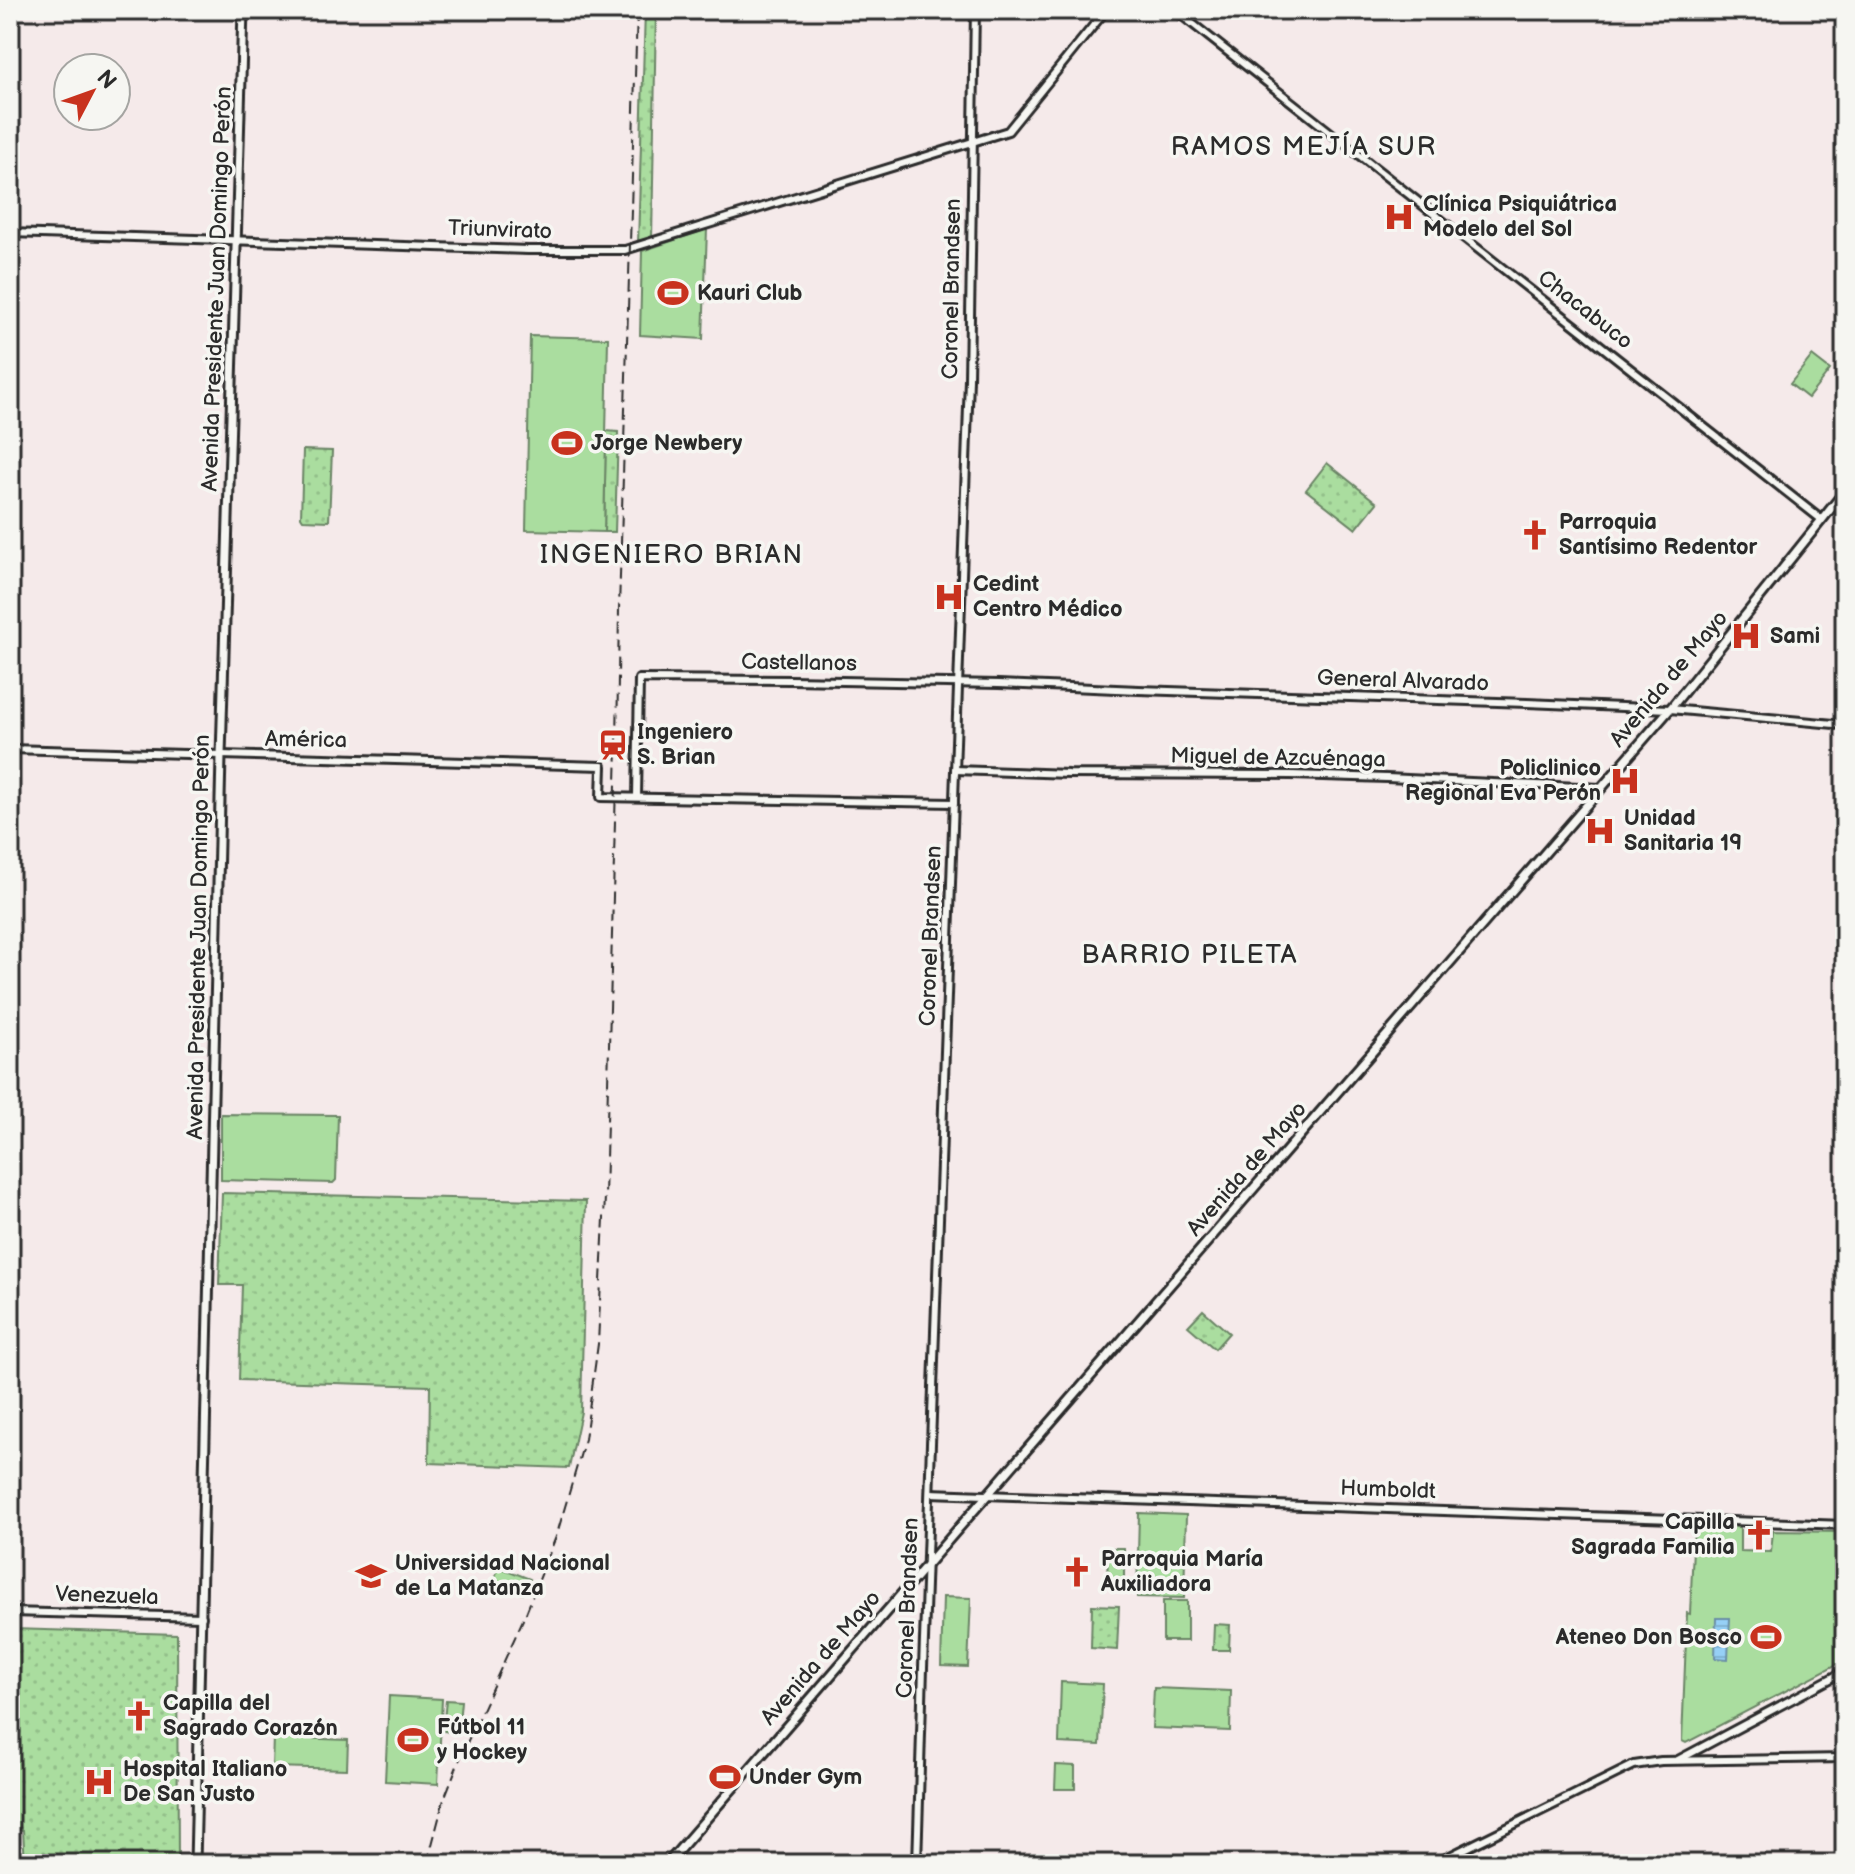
<svg xmlns="http://www.w3.org/2000/svg" width="1855" height="1874" font-family="'Balsamiq Sans',sans-serif">
<style>
.grass{fill:url(#grass-dots);stroke:#6a8465;stroke-width:2}
.pitch{fill:#aadd9f;stroke:#6a8465;stroke-width:2}
.water{fill:url(#water-rules);stroke:#6b8ea5;stroke-width:2}
.lines{fill:none;stroke-linecap:round;stroke-linejoin:round}
.tertiary-casing{stroke:#2b2b2b;stroke-width:12}
.secondary-casing{stroke:#2b2b2b;stroke-width:13}
.tertiary{stroke:#f6f6f2;stroke-width:6}
.secondary{stroke:#f6f6f2;stroke-width:7}
.rail{stroke:#2b2b2b;stroke-width:2;stroke-dasharray:12 6;stroke-linecap:butt}
.labels{text-anchor:middle;dominant-baseline:central;stroke-width:7;stroke-linejoin:round;paint-order:stroke}
.poi-label{font-size:22px;font-weight:bold;fill:#2b2b2b;stroke:#f6f6f2;text-anchor:start}
.street-label{font-size:22px;fill:#2b2b2b;stroke:#f6f6f2}
.quarter-label{font-size:26px;letter-spacing:2px;fill:#2b2b2b;stroke:#f6f6f2}
</style>
<defs>
<pattern id="grass-dots" width="8" height="8" patternUnits="userSpaceOnUse" patternTransform="scale(2)"><rect width="8" height="8" fill="#aadd9f"/><path d="M2 2h.1M6 6h.1" fill="none" stroke="#92be89" stroke-width="1.8" stroke-linecap="round"/></pattern>
<pattern id="water-rules" width="6" height="5" patternUnits="userSpaceOnUse" patternTransform="scale(2)"><rect width="6" height="5" fill="#96d0f6"/><path d="M0 2.5h6" fill="none" stroke="#81b3d3"/></pattern>
</defs>
<rect width="100%" height="100%" fill="#f5eaea"/>
<filter id="ink" filterUnits="userSpaceOnUse"><feTurbulence type="fractalNoise" baseFrequency=".0125" numOctaves="2"/><feDisplacementMap in="SourceGraphic" scale="16" xChannelSelector="R" yChannelSelector="G"/><feConvolveMatrix kernelMatrix="1 2 1 2 8 2 1 2 1" color-interpolation-filters="sRGB"/></filter>
<g filter="url(#ink)">
<g class="grass">
<polygon points="645,10 656,10 652,240 638,244"/>
<polygon points="606,431 618,432 615,532 604,532"/>
<polygon points="303,450 332,451 329,521 303,520 301,517"/>
<polygon points="1327,463 1377,503 1356,529 1306,490"/>
<polygon points="222,1193 586,1201 581,1412 569,1468 429,1463 430,1386 239,1380 242,1285 219,1285"/>
<polygon points="1203,1310 1229,1333 1215,1349 1188,1326"/>
<polygon points="1092,1605 1119,1606 1117,1650 1091,1648"/>
<polygon points="1214,1624 1230,1625 1229,1650 1213,1650"/>
<polygon points="12,1629 177,1634 178,1864 25,1864 23,1830 10,1830 10,1675 12,1675"/>
</g>
<g class="pitch">
<polygon points="707,229 703,339 640,335 642,251"/>
<polygon points="530,336 608,338 604,532 526,530"/>
<polygon points="1812,356 1830,370 1808,398 1790,384"/>
<polygon points="221,1114 338,1115 336,1180 333,1183 221,1180"/>
<polygon points="1139,1513 1186,1515 1184,1598 1137,1597"/>
<polygon points="1696,1524 1740,1527 1740,1551 1771,1552 1773,1531 1845,1532 1845,1660 1686,1743 1682,1741 1687,1613 1690,1614 1694,1526"/>
<polygon points="1108,1548 1124,1548 1124,1585 1107,1584"/>
<polygon points="499,1567 530,1579 523,1594 493,1582"/>
<polygon points="943,1597 971,1598 968,1667 941,1666"/>
<rect x="1163" y="1601" width="24" height="40"/>
<polygon points="1061,1682 1103,1684 1100,1745 1059,1743"/>
<polygon points="1154,1688 1231,1691 1230,1731 1152,1728"/>
<polygon points="389,1696 442,1699 438,1784 385,1781"/>
<polygon points="446,1700 461,1701 458,1733 443,1731"/>
<polygon points="273,1737 348,1740 347,1769 272,1767"/>
<polygon points="1056,1765 1075,1766 1075,1789 1055,1789"/>
</g>
<polygon class="water" points="1716,1618 1730,1618 1728,1659 1715,1658"/>
<g class="lines">
<g class="tertiary-casing">
<g id="tertiary">
<polyline points="1175,10 1822,520"/>
<polyline points="10,233 528,250 625,250 1008,131 1106,10"/>
<polyline points="10,749 602,766 601,797 954,803"/>
<polyline points="955,770 1069,774 1291,775 1387,778 1601,788"/>
<polyline points="637,797 639,679 791,680 999,684 1139,690 1527,703 1670,709 1845,725"/>
<polyline points="930,1493 1845,1525"/>
<polyline points="10,1612 202,1617"/>
<polyline points="1678,1760 1845,1671"/>
<polyline points="917,1864 923,1668 969,379 975,10"/>
<polyline points="1434,1864 1634,1765 1661,1761 1845,1758"/>
</g>
</g>
<g class="secondary-casing">
<g id="secondary">
<polyline points="195,1864 221,756 243,10"/>
<polyline points="667,1864 1670,709 1845,491"/>
</g>
</g>
<use href="#tertiary" class="tertiary"/>
<use href="#secondary" class="secondary"/>
<polyline class="rail" points="427,1864 444,1799 461,1756 526,1613 557,1534 585,1439 598,1344 605,1197 617,746 619,609 637,10"/>
</g>
</g>
<defs>
<g id="hospital-bare" transform="scale(2.4)"><path d="M-5-5h3v3.5h4V-5h3V5h-3V1.5h-4V5h-3Z" fill="#c8321e" stroke="#f6f6f2" stroke-width="2.5" paint-order="stroke"/></g>
<g id="stadium-bare" transform="scale(2.4)"><path d="M0-5a6.5 5 0 1 0 0 10a6.5 5 0 1 0 0-10ZM-3.5-1.8h7v3.6h-7Z" fill="#c8321e" stroke="#f6f6f2" stroke-width="2.5" paint-order="stroke"/></g>
<g id="church-bare" transform="scale(2.4)"><path d="M-1.2-6h2.4v3.5h3.3v2.4h-3.3V6h-2.4V-.1h-3.3v-2.4h3.3Z" fill="#c8321e" stroke="#f6f6f2" stroke-width="2.5" paint-order="stroke"/></g>
<g id="station-bare" transform="scale(2.4)"><path d="M-3-6H3Q5-6 5-4V2Q5 4 3 4L4.5 6H3L1.5 4h-3L-3 6H-4.5L-3 4Q-5 4-5 2V-4Q-5-6-3-6ZM-3.5-4v3h7v-3ZM-3.5 1v1.5H-2V1ZM2 1v1.5H3.5V1Z" fill="#c8321e" stroke="#f6f6f2" stroke-width="2.5" paint-order="stroke"/></g>
<g id="university-bare" transform="scale(2.4)"><path d="M0-5L7-2L0 1L-7-2ZM-4 1L0 2.5L4 1V4Q0 6-4 4Z" fill="#c8321e" stroke="#f6f6f2" stroke-width="2.5" paint-order="stroke"/></g>
</defs>
<g fill-rule="evenodd">
<use href="#hospital-bare" x="1399" y="217"/>
<use href="#stadium-bare" x="673" y="293"/>
<use href="#stadium-bare" x="567" y="443"/>
<use href="#church-bare" x="1535" y="535"/>
<use href="#hospital-bare" x="949" y="597"/>
<use href="#hospital-bare" x="1746" y="636"/>
<use href="#station-bare" x="613" y="745"/>
<use href="#hospital-bare" x="1625" y="781"/>
<use href="#hospital-bare" x="1600" y="831"/>
<use href="#church-bare" x="1759" y="1535"/>
<use href="#church-bare" x="1077" y="1572"/>
<use href="#university-bare" x="371" y="1576"/>
<use href="#stadium-bare" x="1766" y="1637"/>
<use href="#church-bare" x="139" y="1716"/>
<use href="#stadium-bare" x="413" y="1740"/>
<use href="#stadium-bare" x="725" y="1777"/>
<use href="#hospital-bare" x="99" y="1782"/>
</g>
<g class="labels">
<g class="poi-label">
<text x="1423" y="204">Clínica Psiquiátrica<tspan x="1423" dy="25">Modelo del Sol</tspan></text>
<text x="697" y="293">Kauri Club</text>
<text x="591" y="443">Jorge Newbery</text>
<text x="1559" y="522">Parroquia<tspan x="1559" dy="25">Santísimo Redentor</tspan></text>
<text x="973" y="584">Cedint<tspan x="973" dy="25">Centro Médico</tspan></text>
<text x="1770" y="636">Sami</text>
<text x="637" y="732">Ingeniero<tspan x="637" dy="25">S. Brian</tspan></text>
<text x="1601" y="768" text-anchor="end">Policlinico<tspan x="1601" dy="25">Regional Eva Perón</tspan></text>
<text x="1624" y="818">Unidad<tspan x="1624" dy="25">Sanitaria 19</tspan></text>
<text x="1735" y="1522" text-anchor="end">Capilla<tspan x="1735" dy="25">Sagrada Familia</tspan></text>
<text x="1101" y="1559">Parroquia María<tspan x="1101" dy="25">Auxiliadora</tspan></text>
<text x="395" y="1563">Universidad Nacional<tspan x="395" dy="25">de La Matanza</tspan></text>
<text x="1742" y="1637" text-anchor="end">Ateneo Don Bosco</text>
<text x="163" y="1703">Capilla del<tspan x="163" dy="25">Sagrado Corazón</tspan></text>
<text x="437" y="1727">Fútbol 11<tspan x="437" dy="25">y Hockey</tspan></text>
<text x="123" y="1769">Hospital Italiano<tspan x="123" dy="25">De San Justo</tspan></text>
<text x="749" y="1777">Under Gym</text>
</g>
<g class="street-label">
<text transform="translate(500 230) rotate(2)">Triunvirato</text>
<text transform="translate(217 289) rotate(-88)">Avenida Presidente Juan Domingo Perón</text>
<text transform="translate(952 289) rotate(-89)">Coronel Brandsen</text>
<text transform="translate(1585 310) rotate(38)">Chacabuco</text>
<text transform="translate(799 663) rotate(1)">Castellanos</text>
<text transform="translate(1669 679) rotate(-50)">Avenida de Mayo</text>
<text transform="translate(1403 681) rotate(2)">General Alvarado</text>
<text transform="translate(306 740) rotate(1)">América</text>
<text transform="translate(1278 758) rotate(1)">Miguel de Azcuénaga</text>
<text transform="translate(931 936) rotate(-88)">Coronel Brandsen</text>
<text transform="translate(199 937) rotate(-89)">Avenida Presidente Juan Domingo Perón</text>
<text transform="translate(1247 1169) rotate(-49)">Avenida de Mayo</text>
<text transform="translate(1388 1490) rotate(2)">Humboldt</text>
<text transform="translate(107 1596) rotate(2)">Venezuela</text>
<text transform="translate(908 1608) rotate(-88)">Coronel Brandsen</text>
<text transform="translate(821 1658) rotate(-49)">Avenida de Mayo</text>
</g>
<g class="quarter-label">
<text x="1304" y="147">RAMOS MEJÍA SUR</text>
<text x="672" y="555">INGENIERO BRIAN</text>
<text x="1190" y="955">BARRIO PILETA</text>
</g>
</g>
<rect width="1855" height="1874" fill="none" stroke="#f6f6f2" stroke-width="40"/>
<rect x="20" y="20" width="1815" height="1834" fill="none" stroke="#2b2b2b" stroke-width="3" filter="url(#ink)"/>
<g transform="translate(92 92) rotate(49)"><circle r="38" fill="#f6f6f2" stroke="#a5a5a2" stroke-width="2"/>
<path d="M0-6L14 30L0 20L-14 30Z" fill="#c8321e"/>
<text y="-12" font-size="22" font-weight="bold" text-anchor="middle" fill="#2b2b2b">N</text>
</g>
</svg>
